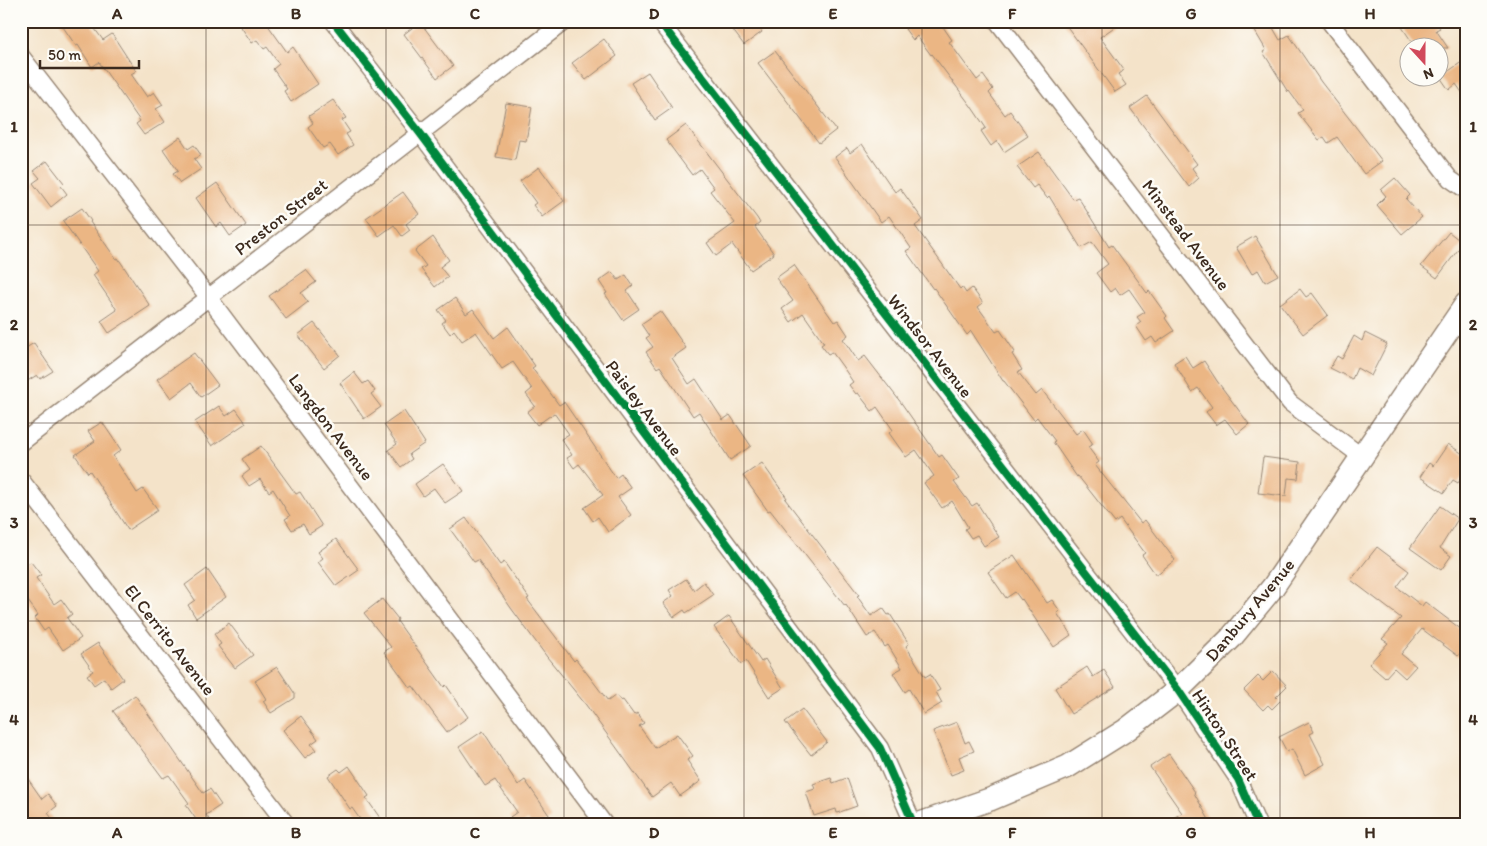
<svg xmlns="http://www.w3.org/2000/svg" width="1487" height="846" font-family="Itim,sans-serif">
<style>
.building{fill:#ebb684}
.lines{fill:none;stroke-linecap:round;stroke-linejoin:round}
.street-casing{stroke:#988674;stroke-width:19}
.secondary-casing{stroke:#988674;stroke-width:25}
.street{stroke:#fff;stroke-width:16}
.secondary{stroke:#fff;stroke-width:22}
.cycleway-casing{stroke:#fdfcf7;stroke-width:11}
.cycleway{stroke:#00873e;stroke-width:8}
.grid{fill:none;stroke:#3b2a1e;stroke-width:1;stroke-opacity:0.55}
.labels{text-anchor:middle;dominant-baseline:central;stroke-width:5;stroke-linejoin:round;paint-order:stroke}
.street-label{font-size:18px;fill:#3b2a1e;stroke:#fdfcf7}
.neatline{fill:none;stroke:#3b2a1e;stroke-width:2}
.grid-label{font-size:16px;text-anchor:middle;font-weight:bold;fill:#3b2a1e}
</style>
<rect width="100%" height="100%" fill="#fdfcf7"/>
<filter id="ink" filterUnits="userSpaceOnUse"><feTurbulence type="fractalNoise" baseFrequency=".02" numOctaves="2"/><feDisplacementMap in="SourceGraphic" scale="10" xChannelSelector="R" yChannelSelector="G"/><feConvolveMatrix kernelMatrix="1 2 1 2 8 2 1 2 1" color-interpolation-filters="sRGB"/></filter>
<filter id="wash" filterUnits="userSpaceOnUse"><feTurbulence type="fractalNoise" baseFrequency=".0096" numOctaves="4" result="noise"/><feDisplacementMap in="SourceGraphic" scale="20" xChannelSelector="R" yChannelSelector="G"/><feGaussianBlur stdDeviation="1.12" result="paint"/><feColorMatrix in="noise" values="0 0 0 0 0 0 0 0 0 0 0 0 0 0 0 0 0 1.4 0 .05"/><feComposite in="paint" operator="in"/></filter>
<g filter="url(#wash)">
<rect width="100%" height="100%" fill="#f4e3c9"/>
<g id="blocks">
<g class="building">
<polygon points="59,21 89,21 103,40 112,34 136,71 131,74 147,97 154,92 163,105 156,109 165,122 144,135 136,124 140,121 99,62 92,67 78,45 76,46"/>
<polygon points="248,21 265,21 287,52 293,47 318,84 291,102 284,91 287,89 273,69 279,64 267,47 264,49 257,40 252,43 241,27"/>
<polygon points="726,21 754,21 762,32 744,45"/>
<polygon points="917,21 939,21 952,40 949,42 977,80 983,75 993,89 989,93 1005,115 1010,111 1028,136 1004,152 997,141 991,146 981,131 986,128 971,106 932,54 931,55 917,36 913,40 905,29"/>
<polygon points="1063,21 1123,21 1100,37 1124,70 1118,74 1126,85 1115,92"/>
<polygon points="1249,21 1269,21 1280,40 1289,35 1321,82 1382,161 1364,174 1337,137 1328,143 1324,137 1319,140 1298,113 1303,110 1289,91 1288,92 1263,52 1266,50"/>
<polygon points="1398,21 1435,21 1440,28 1436,30 1448,48 1416,48"/>
<polygon points="420,22 453,66 437,78 404,34"/>
<polygon points="604,39 617,56 586,80 572,63"/>
<polygon points="775,51 836,130 819,143 758,63"/>
<polygon points="1466,59 1466,98 1456,84 1449,90 1440,77"/>
<polygon points="648,72 672,108 655,120 631,83"/>
<polygon points="1147,96 1197,164 1192,168 1199,178 1189,187 1130,108"/>
<polygon points="333,100 346,118 342,120 350,132 346,134 353,145 338,155 330,144 323,148 308,127 313,123 309,116"/>
<polygon points="506,103 532,107 526,141 519,140 515,160 496,157"/>
<polygon points="686,125 757,218 760,223 755,227 774,254 751,270 732,244 716,256 707,243 735,223 710,191 714,188 700,169 692,175 666,140"/>
<polygon points="180,137 188,149 194,145 201,155 194,159 201,169 180,183 173,174 178,171 163,149"/>
<polygon points="862,144 895,192 900,188 923,220 915,226 960,289 962,287 966,293 972,288 983,303 978,307 996,332 1000,330 1015,352 1012,354 1022,370 1018,372 1036,395 1042,390 1076,434 1083,429 1093,444 1088,447 1099,462 1095,465 1141,523 1145,520 1175,560 1156,575 1142,555 1145,553 1120,519 1115,523 1078,476 1077,477 1053,442 1055,441 1037,417 1034,420 1004,381 1003,381 971,331 967,335 934,288 933,289 906,251 911,248 889,216 881,222 835,157 847,148 850,153"/>
<polygon points="1039,152 1073,199 1078,197 1109,247 1112,245 1147,293 1149,291 1167,316 1165,318 1174,331 1156,343 1152,337 1146,341 1136,326 1141,322 1137,317 1145,312 1129,289 1120,295 1115,288 1110,292 1096,273 1108,264 1092,242 1081,248 1049,196 1047,198 1037,185 1033,188 1017,167"/>
<polygon points="47,161 64,183 61,186 67,194 51,207 33,183 40,178 34,171"/>
<polygon points="539,167 564,201 542,217 533,205 536,203 520,181"/>
<polygon points="1395,178 1410,195 1406,199 1422,217 1402,234 1377,205 1386,196 1381,190"/>
<polygon points="217,183 246,225 230,236 221,223 216,227 196,198"/>
<polygon points="403,192 419,214 406,224 410,230 402,236 394,225 379,236 366,218"/>
<polygon points="82,208 91,221 90,222 116,259 118,258 150,306 109,333 101,321 117,310 93,275 98,271 63,221"/>
<polygon points="1449,232 1463,243 1437,278 1421,266"/>
<polygon points="1255,236 1278,275 1265,282 1258,270 1252,274 1236,247"/>
<polygon points="433,237 449,260 440,267 448,277 435,287 421,269 426,266 415,251"/>
<polygon points="794,265 834,322 838,320 848,335 843,339 858,361 865,356 902,404 939,457 942,455 959,479 954,482 972,506 977,503 999,537 984,546 977,535 971,538 965,529 968,527 952,501 942,508 924,483 934,476 916,450 906,457 889,433 893,430 877,407 872,411 858,393 856,394 849,385 853,382 845,370 832,352 828,354 821,345 824,343 803,313 791,322 782,309 793,301 776,278"/>
<polygon points="306,270 316,282 301,293 308,302 286,319 269,296"/>
<polygon points="612,272 618,280 626,275 633,286 627,291 639,309 623,320 605,294 607,293 599,281"/>
<polygon points="1300,289 1306,297 1312,293 1328,315 1303,334 1280,304"/>
<polygon points="455,298 466,314 473,309 494,338 508,327 535,366 532,368 559,405 564,402 616,478 621,474 631,488 618,497 631,515 608,532 598,517 593,521 584,508 603,495 579,464 574,468 567,458 572,455 561,439 569,434 554,413 537,425 527,412 535,406 526,394 532,389 513,362 502,369 476,332 462,341 454,330 450,334 442,323 446,320 438,310"/>
<polygon points="660,311 686,348 672,358 689,384 696,379 723,420 730,415 751,446 730,460 699,412 693,416 660,366 657,368 646,352 653,347 646,338 649,336 641,324"/>
<polygon points="314,323 340,355 324,368 298,335"/>
<polygon points="1365,333 1387,344 1371,376 1357,368 1352,379 1330,368 1337,356 1342,359 1354,336 1362,341"/>
<polygon points="34,343 53,371 40,379 37,375 21,385 21,351"/>
<polygon points="194,353 218,385 201,397 191,383 171,398 157,379"/>
<polygon points="1185,356 1193,368 1204,361 1217,381 1249,424 1237,434 1225,419 1216,425 1206,412 1212,407 1198,388 1192,392 1174,363"/>
<polygon points="354,372 363,384 368,381 375,391 371,394 381,407 364,419 340,383"/>
<polygon points="219,406 226,416 236,409 246,423 212,446 195,422"/>
<polygon points="404,411 425,443 409,454 412,459 401,467 388,450 397,444 384,425"/>
<polygon points="102,422 121,450 113,456 137,493 143,489 158,510 128,530 90,471 88,473 75,455 95,441 88,431"/>
<polygon points="1448,444 1466,456 1466,472 1458,483 1453,480 1444,493 1420,477 1429,463 1433,466"/>
<polygon points="261,446 296,494 300,492 322,526 309,534 303,524 292,530 285,519 290,516 273,489 269,492 260,479 249,486 242,476 250,470 242,459"/>
<polygon points="1263,457 1300,462 1298,479 1288,478 1286,496 1258,493"/>
<polygon points="762,463 787,498 785,499 859,595 857,596 871,616 883,608 888,615 890,614 909,644 906,646 925,677 930,674 940,690 936,692 942,703 924,714 909,689 905,692 893,673 902,668 888,645 885,647 875,632 867,637 846,605 845,606 770,510 768,511 743,476"/>
<polygon points="443,464 463,491 445,503 434,488 423,496 415,484"/>
<polygon points="1440,506 1458,519 1440,548 1451,556 1441,570 1410,548"/>
<polygon points="466,518 500,565 504,562 529,598 527,599 574,661 576,659 608,701 616,695 621,701 623,700 634,715 637,713 644,723 639,726 655,748 677,734 693,756 687,760 701,781 680,796 671,783 652,797 586,705 547,657 511,608 478,560 474,562 450,529"/>
<polygon points="336,539 359,570 336,586 318,562 323,558 318,552"/>
<polygon points="1377,547 1409,571 1397,587 1422,606 1425,602 1466,633 1466,646 1458,656 1422,629 1401,654 1416,666 1405,678 1394,668 1385,678 1369,664 1388,643 1382,639 1401,618 1351,580"/>
<polygon points="21,555 27,564 31,562 41,575 36,578 54,604 61,599 72,614 67,618 81,638 63,650 48,628 44,631 35,618 38,615 21,591"/>
<polygon points="1014,555 1047,603 1052,600 1060,611 1057,613 1071,635 1054,647 1022,599 1021,600 1015,592 1006,598 988,572"/>
<polygon points="207,569 226,597 196,618 188,605 195,600 185,585"/>
<polygon points="686,579 694,590 704,582 713,595 686,613 684,610 674,617 663,603 673,596 669,590"/>
<polygon points="382,599 398,619 397,621 444,687 446,685 468,717 447,732 413,686 410,688 384,652 391,647 364,613"/>
<polygon points="729,616 761,662 765,659 783,688 769,697 746,661 741,664 714,627"/>
<polygon points="229,623 253,655 235,668 218,646 221,644 214,634"/>
<polygon points="98,643 123,679 111,688 104,678 94,685 87,675 93,671 81,654"/>
<polygon points="277,667 295,694 295,698 271,713 263,701 266,699 255,681"/>
<polygon points="1087,667 1093,677 1104,670 1115,687 1071,714 1055,688"/>
<polygon points="1273,671 1287,686 1276,697 1280,701 1272,709 1268,705 1263,710 1244,690 1258,676 1263,681"/>
<polygon points="135,695 203,793 210,789 221,805 206,815 213,825 200,825 186,805 189,803 169,775 163,778 113,711"/>
<polygon points="802,709 827,742 811,755 785,722"/>
<polygon points="301,716 318,739 311,744 316,750 305,758 283,730"/>
<polygon points="957,722 965,743 969,741 974,751 959,757 964,770 951,775 933,731"/>
<polygon points="1309,722 1314,732 1310,734 1325,764 1305,775 1292,749 1287,752 1279,737"/>
<polygon points="483,731 518,785 525,780 551,818 541,825 531,825 528,820 520,825 516,825 510,817 517,812 495,780 485,786 459,747"/>
<polygon points="1169,754 1195,792 1194,793 1212,825 1161,825 1182,813 1150,767"/>
<polygon points="349,766 369,796 366,798 385,825 364,825 352,808 350,809 328,776 338,769 341,772"/>
<polygon points="21,769 42,799 48,794 57,806 48,813 57,825 34,825 21,808"/>
<polygon points="831,778 833,783 847,778 857,806 837,813 836,809 814,816 806,792 815,789 813,784"/>
</g>
</g>
</g>
<g filter="url(#ink)">
<use href="#blocks" fill-opacity="0" stroke="#988674" stroke-width="1"/>
<g class="lines">
<g class="street-casing">
<g id="street">
<polyline points="333,21 420,133 880,748 914,825"/>
<polyline points="659,21 1178,690 1238,779 1258,825"/>
<polyline points="997,21 1290,403 1361,456"/>
<polyline points="1329,21 1450,179 1466,190"/>
<polyline points="21,56 209,298 605,825"/>
<polyline points="21,443 565,21"/>
<polyline points="21,480 287,825"/>
</g>
</g>
<g class="secondary-casing">
<polyline id="secondary" points="916,825 991,799 1067,767 1126,730 1178,690 1231,638 1273,587 1466,304"/>
</g>
<use href="#street" class="street"/>
<use href="#secondary" class="secondary"/>
<g class="cycleway-casing">
<g id="cycleway">
<polyline points="333,21 420,133 880,748 914,825"/>
<polyline points="659,21 1178,690 1238,779 1258,825"/>
</g>
</g>
<use href="#cycleway" class="cycleway"/>
</g>
</g>
<path class="grid" d="M206 21V825M386 21V825M564 21V825M744 21V825M922 21V825M1102 21V825M1280 21V825M21 225H1466M21 423H1466M21 621H1466"/>
<g class="labels">
<g class="street-label">
<text transform="translate(281 217) rotate(-38)">Preston Street</text>
<text transform="translate(1186 235) rotate(53)">Minstead Avenue</text>
<text transform="translate(930 346) rotate(52)">Windsor Avenue</text>
<text transform="translate(644 408) rotate(53)">Paisley Avenue</text>
<text transform="translate(331 427) rotate(53)">Langdon Avenue</text>
<text transform="translate(1250 610) rotate(-50)">Danbury Avenue</text>
<text transform="translate(170 640) rotate(52)">El Cerrito Avenue</text>
<text transform="translate(1225 735) rotate(57)">Hinton Street</text>
</g>
</g>
<rect width="1487" height="846" fill="none" stroke="#fdfcf7" stroke-width="55"/>
<g transform="translate(1424 62) rotate(159)"><circle r="24" fill="#fdfcf7" stroke="#afa8a0"/>
<path d="M0-4L9 19L0 12L-9 19Z" fill="#d1495b"/>
<text y="-8" font-size="14" font-weight="bold" text-anchor="middle" fill="#3b2a1e">N</text>
</g>
<path d="M40 60v8h99v-8" fill="none" stroke="#3b2a1e" stroke-width="2.5"/>
<text x="48" y="60" font-size="15" fill="#3b2a1e" stroke="#fdfcf7" stroke-width="4" paint-order="stroke">50 m</text>
<rect x="28" y="28" width="1432" height="790" class="neatline"/>
<g class="grid-label">
<text x="117" y="19">A</text>
<text x="296" y="19">B</text>
<text x="475" y="19">C</text>
<text x="654" y="19">D</text>
<text x="833" y="19">E</text>
<text x="1012" y="19">F</text>
<text x="1191" y="19">G</text>
<text x="1370" y="19">H</text>
<text x="14" y="132">1</text>
<text x="1473" y="132">1</text>
<text x="14" y="330">2</text>
<text x="1473" y="330">2</text>
<text x="14" y="528">3</text>
<text x="1473" y="528">3</text>
<text x="14" y="725">4</text>
<text x="1473" y="725">4</text>
<text x="117" y="838">A</text>
<text x="296" y="838">B</text>
<text x="475" y="838">C</text>
<text x="654" y="838">D</text>
<text x="833" y="838">E</text>
<text x="1012" y="838">F</text>
<text x="1191" y="838">G</text>
<text x="1370" y="838">H</text>
</g>
</svg>
